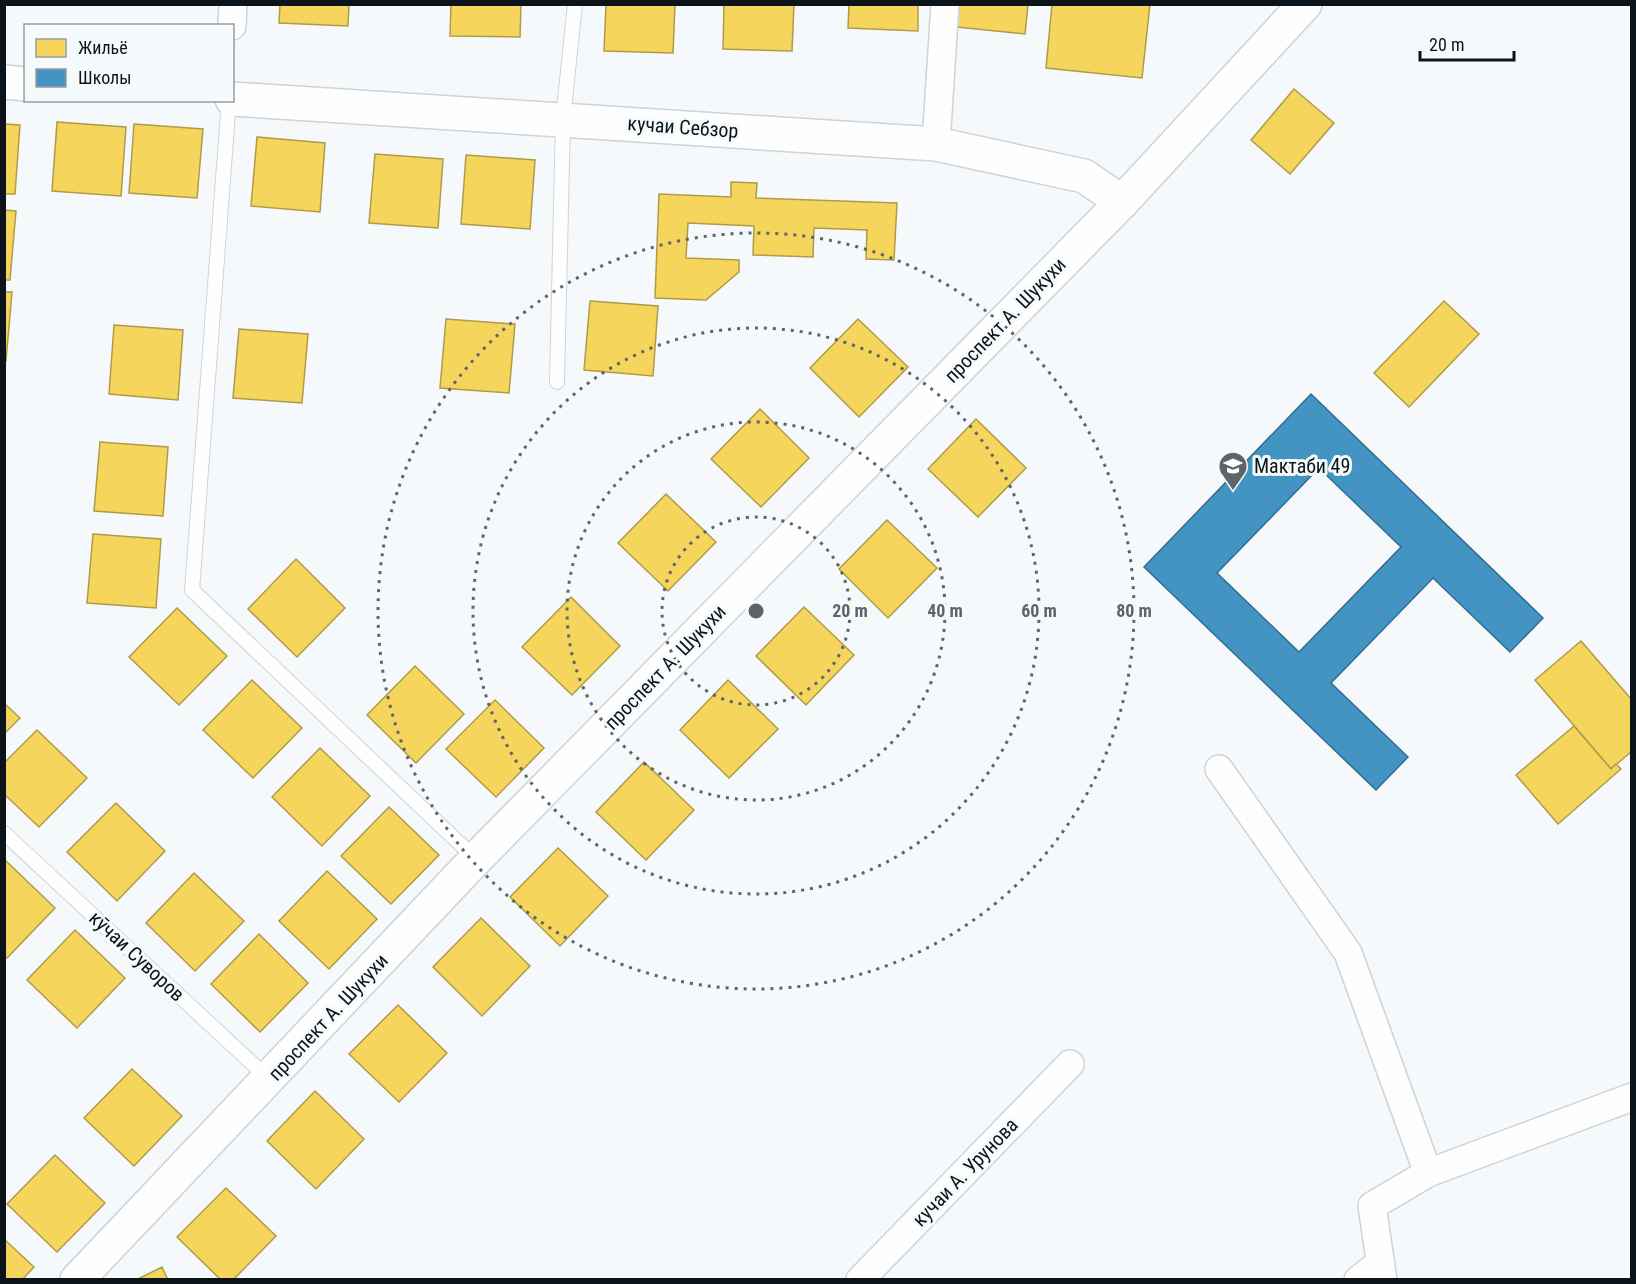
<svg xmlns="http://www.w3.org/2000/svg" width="1636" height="1284" font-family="'Roboto Condensed',sans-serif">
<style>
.homes{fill:#f6d55c;stroke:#b09b48;stroke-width:1.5}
.schools{fill:#4393c3;stroke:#336d90;stroke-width:1.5;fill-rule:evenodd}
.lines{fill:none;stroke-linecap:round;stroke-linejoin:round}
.lane-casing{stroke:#cdd3d7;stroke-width:16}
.street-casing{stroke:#cdd3d7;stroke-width:30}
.secondary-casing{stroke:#cdd3d7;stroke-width:36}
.lane{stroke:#fefefe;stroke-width:14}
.street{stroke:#fefefe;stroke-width:27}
.secondary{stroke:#fefefe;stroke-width:33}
.ring{fill:none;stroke:#5f6468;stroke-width:3;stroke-dasharray:3 6}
.labels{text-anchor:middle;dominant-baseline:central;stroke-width:6;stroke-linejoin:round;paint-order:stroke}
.street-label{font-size:20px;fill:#0d1419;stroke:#f5fafc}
.poi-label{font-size:20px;fill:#0d1419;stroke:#f5fafc;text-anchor:start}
.centre{fill:#5f6468;stroke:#f5fafc;stroke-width:3}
.ring-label{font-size:18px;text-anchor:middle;font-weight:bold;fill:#5f6468;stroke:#f5fafc;stroke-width:6;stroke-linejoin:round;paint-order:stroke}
</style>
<rect width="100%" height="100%" fill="#f6f9fb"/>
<g class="homes">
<polygon points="280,4 349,4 348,26 279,23"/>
<polygon points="451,4 521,4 520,37 450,36"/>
<polygon points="606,4 675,4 673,53 604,51"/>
<polygon points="724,4 794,4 792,51 723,49"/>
<polygon points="849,4 918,4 918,31 848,28"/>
<polygon points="950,4 1028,4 1025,34 947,26"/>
<polygon points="1052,4 1150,4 1142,78 1046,68"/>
<polygon points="1294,89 1334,123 1290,174 1251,140"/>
<polygon points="57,122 126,127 121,196 52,191"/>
<polygon points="4,124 20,125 15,194 4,194"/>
<polygon points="134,124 203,129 197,198 129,193"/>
<polygon points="257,137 325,143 320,212 251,206"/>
<polygon points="375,154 443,159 438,228 369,223"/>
<polygon points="466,155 535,160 530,229 461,224"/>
<polygon points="731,182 757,183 756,198 897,203 894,260 866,259 867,230 814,228 813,257 753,255 754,226 688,223 686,258 739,260 739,272 706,300 655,298 659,194 731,197"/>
<polygon points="4,210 16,211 10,280 4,280"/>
<polygon points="4,292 12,292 6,361 4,361"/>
<polygon points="590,301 658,306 653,376 584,370"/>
<polygon points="1444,301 1479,334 1409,407 1374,373"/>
<polygon points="446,319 515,324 509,393 440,388"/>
<polygon points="858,319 908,367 859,417 810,368"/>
<polygon points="114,325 183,330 178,400 109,394"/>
<polygon points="239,329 308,334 302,403 233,398"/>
<polygon points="760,409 809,458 761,507 711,459"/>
<polygon points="976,419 1026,468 978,517 928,469"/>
<polygon points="100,442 168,447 163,516 94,511"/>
<polygon points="666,494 716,542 668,591 618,543"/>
<polygon points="887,520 937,568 888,618 839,569"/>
<polygon points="93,534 161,539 156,608 87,603"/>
<polygon points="296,559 345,608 297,657 248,609"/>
<polygon points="571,597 620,646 572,695 522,647"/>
<polygon points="804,607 854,655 806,705 756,656"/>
<polygon points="177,608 227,656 179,705 129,657"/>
<polygon points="1581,641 1632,700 1632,751 1611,769 1535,680"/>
<polygon points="415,666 464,714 416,763 367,715"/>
<polygon points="252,680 302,728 253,778 203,730"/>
<polygon points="728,680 778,729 729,778 680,730"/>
<polygon points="495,700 544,748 496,797 446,749"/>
<polygon points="4,703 20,718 4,734"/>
<polygon points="1574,726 1611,769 1616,764 1621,769 1558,824 1516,775"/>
<polygon points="37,730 87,778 39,827 4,794 4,763"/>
<polygon points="320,748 370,796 322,846 272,797"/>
<polygon points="644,762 694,810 646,860 596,812"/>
<polygon points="116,803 165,851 117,901 67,852"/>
<polygon points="389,807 439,855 391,904 341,856"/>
<polygon points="558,848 608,896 560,946 510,897"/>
<polygon points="5,860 55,908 7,958 4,956"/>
<polygon points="327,871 377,919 329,969 279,921"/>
<polygon points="194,873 244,921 195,971 146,923"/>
<polygon points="481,918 530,966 482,1016 433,967"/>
<polygon points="75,930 125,978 77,1028 27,980"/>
<polygon points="259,934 308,983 260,1032 211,984"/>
<polygon points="398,1005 447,1053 399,1102 349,1054"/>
<polygon points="132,1069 182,1116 134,1166 84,1118"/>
<polygon points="315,1091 364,1139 316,1189 267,1141"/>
<polygon points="55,1155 105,1203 57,1252 7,1204"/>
<polygon points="226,1188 276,1236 233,1280 221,1280 177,1237"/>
<polygon points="4,1239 34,1267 22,1280 4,1280"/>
<polygon points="162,1267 168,1280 136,1280"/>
</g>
<path class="schools" d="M1311 394 1543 618 1510 652 1433 578 1331 683 1408 757 1376 790 1144 567ZM1319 468 1401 547 1299 652 1217 573Z"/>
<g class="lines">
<g class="lane-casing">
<g id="lane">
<polyline points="229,100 192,590 476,859"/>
<polyline points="557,382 563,119 575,4"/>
<polyline points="4,833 269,1079"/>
</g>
</g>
<g class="street-casing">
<g id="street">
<polyline points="232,26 233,4"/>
<polyline points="936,144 945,4"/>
<polyline points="1219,769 1348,953 1428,1173"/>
<polyline points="860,1280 1070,1064"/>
<polyline points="1358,1280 1380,1263"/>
<polyline points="1383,1280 1372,1206 1428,1173 1632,1097"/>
</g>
</g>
<g class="secondary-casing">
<g id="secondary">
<polyline points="4,82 26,84"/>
<polyline points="232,99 936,144 1084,176 1122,202"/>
<polyline points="77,1280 476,859 1122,202 1305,4"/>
</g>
</g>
<use href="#lane" class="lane"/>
<use href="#street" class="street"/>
<use href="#secondary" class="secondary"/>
</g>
<g class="ring">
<circle cx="756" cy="611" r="94"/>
<circle cx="756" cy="611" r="189"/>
<circle cx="756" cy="611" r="283"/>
<circle cx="756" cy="611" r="378"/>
</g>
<defs>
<g id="school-pin" transform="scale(1.5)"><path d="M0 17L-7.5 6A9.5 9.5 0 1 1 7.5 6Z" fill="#5f6468" stroke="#f5fafc"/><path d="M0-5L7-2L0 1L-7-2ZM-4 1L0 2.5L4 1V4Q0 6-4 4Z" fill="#fff"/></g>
</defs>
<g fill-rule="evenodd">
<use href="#school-pin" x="1233" y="466"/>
</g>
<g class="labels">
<g class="street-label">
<text transform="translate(683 127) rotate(4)">кучаи Себзор</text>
<text transform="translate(1005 320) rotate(-46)">проспект А. Шукухи</text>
<text transform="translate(665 667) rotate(-46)">проспект А. Шукухи</text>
<text transform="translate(137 956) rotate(43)">кӯчаи Суворов</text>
<text transform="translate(328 1017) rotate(-47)">проспект А. Шукухи</text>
<text transform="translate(965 1172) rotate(-46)">кучаи А. Урунова</text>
</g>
<g class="poi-label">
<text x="1254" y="466">Мактаби 49</text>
</g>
</g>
<circle cx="756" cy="611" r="9" class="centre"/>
<g class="ring-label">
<text x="850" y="617">20 m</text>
<text x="945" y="617">40 m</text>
<text x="1039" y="617">60 m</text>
<text x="1134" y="617">80 m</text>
</g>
<rect width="1636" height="1284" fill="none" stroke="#0d1419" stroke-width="12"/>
<rect x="24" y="24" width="210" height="78" fill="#f5fafc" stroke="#989ea1" stroke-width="1.5"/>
<rect x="36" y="39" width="30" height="18" fill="#f6d55c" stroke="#989ea1" stroke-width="1.5"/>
<text x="78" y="54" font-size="18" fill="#0d1419">Жильё</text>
<rect x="36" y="69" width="30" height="18" fill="#4393c3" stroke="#989ea1" stroke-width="1.5"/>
<text x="78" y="84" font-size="18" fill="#0d1419">Школы</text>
<path d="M1420 51v9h94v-9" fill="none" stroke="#0d1419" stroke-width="3"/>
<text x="1429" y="51" font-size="18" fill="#0d1419" stroke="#f5fafc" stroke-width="4.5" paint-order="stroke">20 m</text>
</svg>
